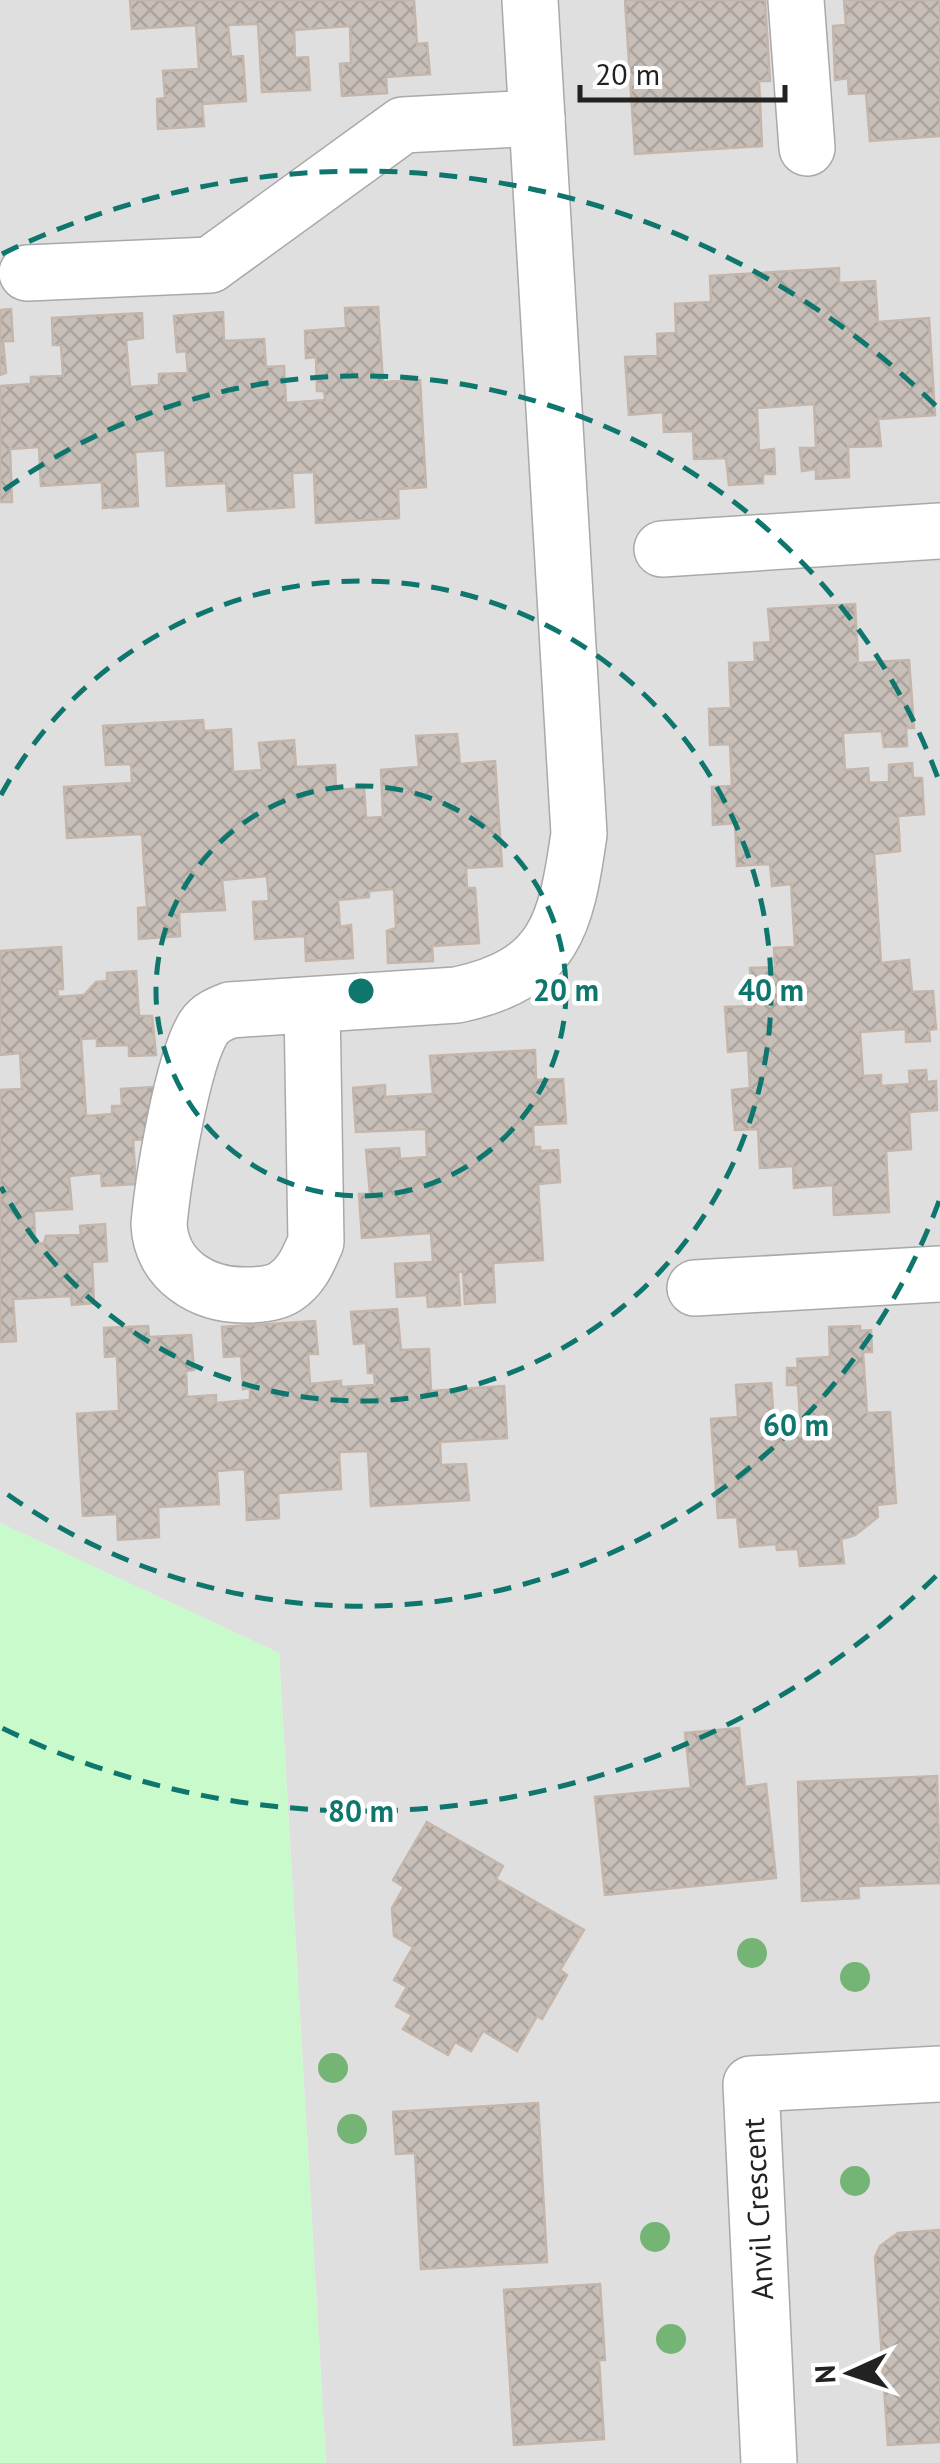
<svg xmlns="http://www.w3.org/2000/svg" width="940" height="2463" font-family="'PT Sans',sans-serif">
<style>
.residential{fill:#e0dfdf}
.park{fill:#c8facc}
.building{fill:url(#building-cross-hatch);stroke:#c4b6ab;stroke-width:2.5}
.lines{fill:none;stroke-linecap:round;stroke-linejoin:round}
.minor-casing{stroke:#a9a9a9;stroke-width:58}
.minor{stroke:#fff;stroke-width:55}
.tree{fill:#74b475}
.ring{fill:none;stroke:#0f766e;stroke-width:5;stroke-dasharray:18 12}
.labels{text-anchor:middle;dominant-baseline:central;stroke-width:9;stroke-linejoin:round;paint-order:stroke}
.street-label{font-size:30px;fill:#222;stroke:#fff}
.centre{fill:#0f766e;stroke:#fff;stroke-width:5}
.ring-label{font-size:30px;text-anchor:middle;font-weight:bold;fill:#0f766e;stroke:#fff;stroke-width:9;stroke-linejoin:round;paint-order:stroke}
</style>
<defs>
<pattern id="building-cross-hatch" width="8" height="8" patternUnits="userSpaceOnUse" patternTransform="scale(2.5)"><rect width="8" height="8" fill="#c7bfb8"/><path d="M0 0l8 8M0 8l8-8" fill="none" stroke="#aba49e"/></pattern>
</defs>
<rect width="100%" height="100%" fill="#f2efe9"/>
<polygon class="residential" points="0,0 940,0 940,2463 326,2463 279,1653 0,1523"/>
<polygon class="park" points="0,1523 279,1653 326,2463 0,2463"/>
<g class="building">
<polygon points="130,0 414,0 417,44 427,43 430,74 386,77 387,93 342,96 340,64 351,63 350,26 294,30 295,58 308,57 310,90 262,92 258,24 228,25 231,57 243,56 246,101 202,104 204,126 158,129 157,99 165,98 163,71 199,69 196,25 132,29"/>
<polygon points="625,0 765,0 770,81 759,81 762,146 635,154"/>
<polygon points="844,0 940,0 940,136 870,141 866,93 849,94 848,78 835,80 833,26 846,25"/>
<polygon points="839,268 839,283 875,281 878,322 929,318 935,415 878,419 881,446 848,447 849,477 816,479 816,469 802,471 800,448 816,448 814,404 757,408 759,451 774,449 775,474 763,474 763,483 729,485 726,458 694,459 693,431 664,432 663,412 629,415 625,357 658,356 657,334 676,333 675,304 711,302 710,276"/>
<polygon points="378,307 383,382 420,380 426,487 398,489 399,518 316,523 314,472 292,473 294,507 228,511 226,483 167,486 165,450 135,452 138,506 103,508 102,482 41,486 39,447 10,449 12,502 0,502 0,386 31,384 31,377 63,376 61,345 53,345 52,318 142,313 143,338 126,340 130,387 159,385 159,374 188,373 186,351 177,352 174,316 223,312 224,341 264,339 266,367 284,366 286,403 325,400 324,391 317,391 316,357 306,358 305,331 346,328 345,308"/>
<polygon points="11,309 13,341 3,341 6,373 0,375 0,310"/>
<polygon points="855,604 858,663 909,660 914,728 906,728 907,746 884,747 882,731 843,733 845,770 868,768 869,783 889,782 889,765 912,763 913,778 922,778 924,814 898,816 900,851 874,854 881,963 909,960 912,992 933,991 936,1029 929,1030 930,1041 906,1042 906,1029 860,1032 863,1076 881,1075 881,1086 910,1084 909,1071 926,1070 927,1082 936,1081 937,1110 909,1112 911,1149 886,1151 889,1212 834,1215 833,1185 794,1188 793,1166 760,1168 758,1129 735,1130 732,1090 750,1088 748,1050 728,1052 725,1007 752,1006 750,968 775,967 774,948 795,947 791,884 772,886 770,864 737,866 735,823 713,825 712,787 732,786 730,744 710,745 709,709 731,708 729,663 755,662 754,643 771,642 768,609"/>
<polygon points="203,720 204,731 231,729 233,772 262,770 259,743 294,740 296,767 335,765 336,790 364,788 366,818 383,817 381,770 419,767 416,736 457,734 460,764 495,761 502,866 466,868 467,888 475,888 479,943 432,946 433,961 388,963 387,931 396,928 394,889 369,891 369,897 338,900 340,927 351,925 353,958 306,961 305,936 255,939 253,902 269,901 267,876 222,880 225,910 179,912 180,936 139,939 138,908 147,907 142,834 67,838 64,787 132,783 131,764 106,765 103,726"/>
<polygon points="61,947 63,989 57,989 58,997 84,995 96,982 107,981 107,973 136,971 139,1016 152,1016 156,1055 129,1056 129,1045 97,1046 97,1038 81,1039 86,1116 112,1114 112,1106 122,1106 121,1089 154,1087 157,1138 133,1140 136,1184 102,1186 101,1173 69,1176 72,1209 34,1211 35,1244 44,1243 46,1236 81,1235 80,1226 105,1224 107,1261 92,1262 94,1303 72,1305 71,1296 13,1299 16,1341 0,1342 0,1090 22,1089 20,1053 0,1055 0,951"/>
<polygon points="535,1050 536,1080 563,1079 566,1123 533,1125 534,1147 540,1147 540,1151 558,1150 560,1182 538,1184 543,1260 493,1263 495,1302 465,1304 463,1271 458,1272 460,1305 428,1307 427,1295 397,1297 395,1264 433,1262 431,1233 362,1238 359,1194 370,1194 366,1150 399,1148 400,1159 427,1157 426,1129 356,1132 353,1088 385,1085 385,1097 433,1094 430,1056"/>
<polygon points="397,1309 401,1350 429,1349 431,1391 504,1386 507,1438 440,1442 441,1465 466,1464 469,1500 371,1506 368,1451 339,1452 341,1489 278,1493 279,1518 247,1520 245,1469 217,1471 219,1504 158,1507 159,1537 118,1540 117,1514 83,1516 77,1414 119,1411 117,1356 105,1357 104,1328 148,1326 149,1337 191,1335 194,1370 186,1371 187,1397 216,1395 216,1403 250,1400 250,1388 243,1389 241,1356 224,1357 222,1327 315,1321 318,1354 308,1354 310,1384 341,1381 341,1387 375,1385 374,1373 368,1373 366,1343 354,1344 351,1312"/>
<polygon points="860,1326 860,1331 871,1330 872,1352 863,1352 867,1413 890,1412 896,1503 877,1505 878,1517 855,1535 841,1539 844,1563 800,1566 798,1549 777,1550 776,1544 740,1547 737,1517 718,1518 711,1419 738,1417 736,1385 771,1383 775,1434 801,1433 798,1385 787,1385 787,1368 798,1368 797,1359 830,1357 829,1327"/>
<polygon points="739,1728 745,1787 766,1784 776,1878 605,1895 595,1797 691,1788 685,1733"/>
<polygon points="937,1776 940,1883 858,1886 859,1898 802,1901 798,1782"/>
<polygon points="427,1822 503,1866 496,1879 584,1930 560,1970 567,1975 542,2019 537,2016 517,2051 483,2031 471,2051 455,2042 448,2055 403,2029 412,2015 396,2006 407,1987 394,1980 413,1947 394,1936 392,1908 404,1887 393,1880"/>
<polygon points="538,2103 547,2262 421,2269 415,2153 396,2154 393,2112"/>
<polygon points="940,2230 940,2442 888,2445 875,2257 880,2246 898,2233"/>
<polygon points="600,2284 605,2360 599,2360 604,2439 514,2445 504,2290"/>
</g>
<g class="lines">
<g class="minor-casing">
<g id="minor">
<polyline points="796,0 807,148"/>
<polyline points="27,273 210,265 403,125 537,118"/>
<polyline points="662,549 940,531"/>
<path d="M312 1005 316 1242C308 1260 302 1276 285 1287 274 1294 259 1295 247 1295 203 1296 161 1271 159 1224 163 1181 182 1061 204 1027 210 1018 220 1014 230 1010L457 995C556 974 566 924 579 834L530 0"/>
<polyline points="695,1288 940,1274"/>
<polyline points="769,2463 751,2084 940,2074"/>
</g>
</g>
<use href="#minor" class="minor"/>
</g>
<g class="tree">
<circle cx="752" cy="1953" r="15"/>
<circle cx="855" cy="1977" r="15"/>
<circle cx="333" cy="2068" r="15"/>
<circle cx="352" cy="2129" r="15"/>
<circle cx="855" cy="2181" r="15"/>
<circle cx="655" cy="2237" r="15"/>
<circle cx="671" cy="2339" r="15"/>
</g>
<g class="ring">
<circle cx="361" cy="991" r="205"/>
<path d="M1 795A410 410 0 1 1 1 1187"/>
<path d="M939 1201A615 615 0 0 1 4 1492M4 490A615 615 0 0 1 939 781"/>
<path d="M936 1576A820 820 0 0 1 2 1728M2 254A820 820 0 0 1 936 406"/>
</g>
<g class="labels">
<g class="street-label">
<text transform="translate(757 2209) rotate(-93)">Anvil Crescent</text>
</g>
</g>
<circle cx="361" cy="991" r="15" class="centre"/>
<g class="ring-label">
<text x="566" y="1001">20 m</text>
<text x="771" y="1001">40 m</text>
<text x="796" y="1436">60 m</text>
<text x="361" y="1822">80 m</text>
</g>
<g transform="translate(850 2373) rotate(267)" stroke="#ffffff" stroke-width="8" paint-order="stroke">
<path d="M0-8L18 38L0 25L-18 38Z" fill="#222222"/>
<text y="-15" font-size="28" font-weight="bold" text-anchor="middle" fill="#222222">N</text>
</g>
<path d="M580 85v15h205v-15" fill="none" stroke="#222222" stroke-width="5"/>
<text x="595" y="85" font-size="30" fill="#222222" stroke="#ffffff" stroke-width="8" paint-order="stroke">20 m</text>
</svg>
